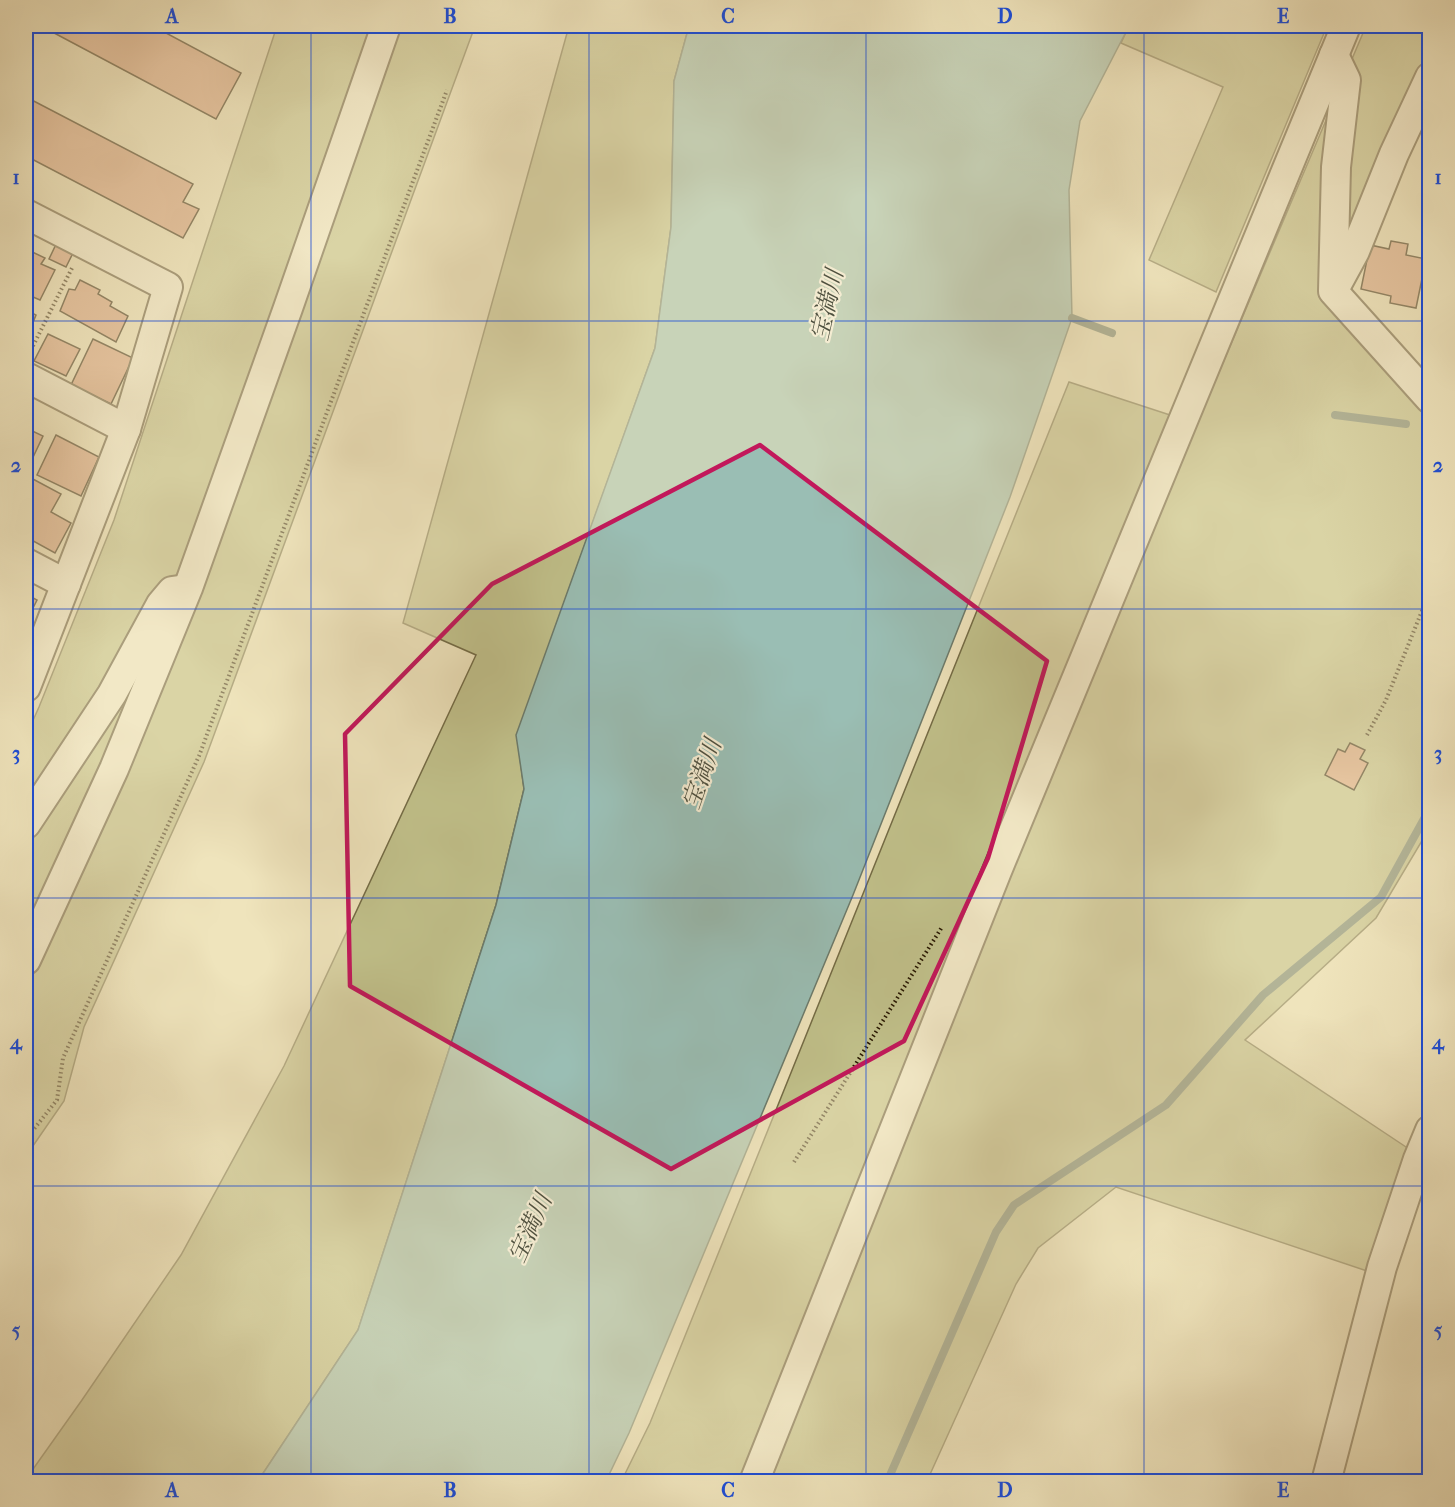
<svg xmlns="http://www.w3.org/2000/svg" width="1455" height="1507" font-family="'IM FELL French Canon','Noto Serif JP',serif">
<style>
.green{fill:#c1c18b;stroke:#746c46;stroke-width:1.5}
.water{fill:#9abeb4;stroke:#6c7b6c;stroke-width:1.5}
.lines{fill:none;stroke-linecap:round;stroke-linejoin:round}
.stream{stroke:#6c7b6c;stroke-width:8}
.building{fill:#dca17e;stroke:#271701;stroke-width:1.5}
.minor-casing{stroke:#594a30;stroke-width:32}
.path{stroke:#271701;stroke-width:4;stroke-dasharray:1.5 3;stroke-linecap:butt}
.minor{stroke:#f5edd3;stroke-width:28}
.marked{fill:none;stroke:#c2185b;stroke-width:4.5;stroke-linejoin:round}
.grid{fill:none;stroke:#1d4ed8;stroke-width:1.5;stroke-opacity:0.55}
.labels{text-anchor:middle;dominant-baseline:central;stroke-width:4.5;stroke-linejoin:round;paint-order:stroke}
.water-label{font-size:24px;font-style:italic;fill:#4f5140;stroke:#f5edd3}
.neatline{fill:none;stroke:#1d4ed8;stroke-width:2}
.grid-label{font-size:20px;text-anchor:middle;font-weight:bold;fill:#1d4ed8}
</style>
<rect width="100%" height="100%" fill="#efe4bc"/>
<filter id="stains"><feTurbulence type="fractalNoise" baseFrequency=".00333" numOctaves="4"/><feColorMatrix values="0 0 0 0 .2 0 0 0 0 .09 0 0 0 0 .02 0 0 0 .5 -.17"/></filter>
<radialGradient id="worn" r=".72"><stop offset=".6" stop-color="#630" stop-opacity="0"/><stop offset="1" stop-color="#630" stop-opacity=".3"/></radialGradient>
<g class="green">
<polygon points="277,26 475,26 204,762 84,1027 64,1101 26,1156 26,736 39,707 114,520"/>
<polygon points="569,26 689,26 674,81 671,227 655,348 517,735 524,789 496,905 358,1330 258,1481 26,1482 26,1479 82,1400 181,1255 284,1066 476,655 403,623"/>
<polygon points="1129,26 1327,26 1216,292 1149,260 1223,87 1121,43"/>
<polygon points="1366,26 1429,26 1429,54 1321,294 1429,408 1429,829 1376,918 1245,1040 1409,1149 1370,1272 1116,1187 1038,1248 1016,1284 927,1481 621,1482 650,1423 1069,382 1170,415 1154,453 1180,464"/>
</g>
<polygon class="water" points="689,26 1129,26 1080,121 1069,190 1072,318 1010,497 853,895 629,1433 606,1481 258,1481 358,1330 496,905 524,789 516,735 655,348 671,227 674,81"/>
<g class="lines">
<g class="stream">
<polyline points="1072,318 1112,333"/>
<polyline points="1335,415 1406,424"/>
<polyline points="887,1482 996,1232 1014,1205 1166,1105 1263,995 1381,897 1430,808"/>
</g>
</g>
<g class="building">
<polygon points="41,26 153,26 241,73 216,119"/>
<polygon points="26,97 193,184 183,202 199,209 183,238 26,156"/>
<polygon points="60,236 77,245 66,267 49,259"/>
<polygon points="1391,241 1408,244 1406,255 1426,259 1416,308 1390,303 1391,296 1361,289 1370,245 1389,249"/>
<polygon points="28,250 45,258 41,264 55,270 40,300 26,294 26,255"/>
<polygon points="80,280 100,290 98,294 112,302 110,306 128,316 116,342 60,311 69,289 75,290"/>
<polygon points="1427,302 1430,302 1430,334 1425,333"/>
<polygon points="26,310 36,315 26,339"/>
<polygon points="48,334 80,349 66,376 34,361"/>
<polygon points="93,339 133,358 111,404 71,385"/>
<polygon points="26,428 43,436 27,470 26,469"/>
<polygon points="56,435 99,457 81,496 37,475"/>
<polygon points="31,478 61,494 51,512 71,523 55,553 26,537 26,488"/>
<polygon points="26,594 37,600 26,622"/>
<polygon points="1350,743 1365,750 1360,759 1368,763 1354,790 1325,775 1338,749 1345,752"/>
</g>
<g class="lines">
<g class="minor-casing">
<g id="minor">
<polyline points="1334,55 1346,80 1336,167 1333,291 1430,399"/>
<polyline points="26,214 168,287 126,429 26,687"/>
<polyline points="1336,286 1355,251 1394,154 1430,77"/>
<polyline points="26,377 126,429"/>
<polyline points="26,563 66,584"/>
<polyline points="26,824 112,694 161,604 172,591 186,589"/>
<polyline points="26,960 114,769 188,588 288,308 386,26"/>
<polyline points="754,1482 997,871 1346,26"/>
<polyline points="1326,1482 1382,1267 1418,1159 1430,1130"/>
</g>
</g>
<g class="path">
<polyline points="31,350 72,268"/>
<polyline points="1367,735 1386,700 1430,591"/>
<polyline points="26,1139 57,1100 63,1058 199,756 447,90"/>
<polyline points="794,1162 942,927"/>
</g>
<use href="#minor" class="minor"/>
</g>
<path d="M0 0H1455V1507H0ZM760 445 1047 661 988 858 904 1041 671 1169 350 986 345 734 492 584Z" fill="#efe4bc" fill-opacity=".55" fill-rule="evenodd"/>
<path class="marked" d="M760 445 1047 661 988 858 904 1041 671 1169 350 986 345 734 492 584Z"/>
<path class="grid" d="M311 26V1482M589 26V1482M866 26V1482M1144 26V1482M26 321H1430M26 609H1430M26 898H1430M26 1186H1430"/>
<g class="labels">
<g class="water-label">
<text transform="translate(827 305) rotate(-77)">宝満川</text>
<text transform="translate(702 774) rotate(-71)">宝満川</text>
<text transform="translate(530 1228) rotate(-66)">宝満川</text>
</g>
</g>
<rect width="1455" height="1507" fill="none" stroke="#efe4bc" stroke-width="66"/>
<rect x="33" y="33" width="1389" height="1441" class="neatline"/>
<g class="grid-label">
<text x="172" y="23">A</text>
<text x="450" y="23">B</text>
<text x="728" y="23">C</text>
<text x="1005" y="23">D</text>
<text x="1283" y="23">E</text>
<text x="16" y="184">1</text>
<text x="1438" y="184">1</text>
<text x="16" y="472">2</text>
<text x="1438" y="472">2</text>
<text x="16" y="760">3</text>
<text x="1438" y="760">3</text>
<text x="16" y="1049">4</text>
<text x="1438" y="1049">4</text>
<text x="16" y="1337">5</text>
<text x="1438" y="1337">5</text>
<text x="172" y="1497">A</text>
<text x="450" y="1497">B</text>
<text x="728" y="1497">C</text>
<text x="1005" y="1497">D</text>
<text x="1283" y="1497">E</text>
</g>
<rect width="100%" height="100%" filter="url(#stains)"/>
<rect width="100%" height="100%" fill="url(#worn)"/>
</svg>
